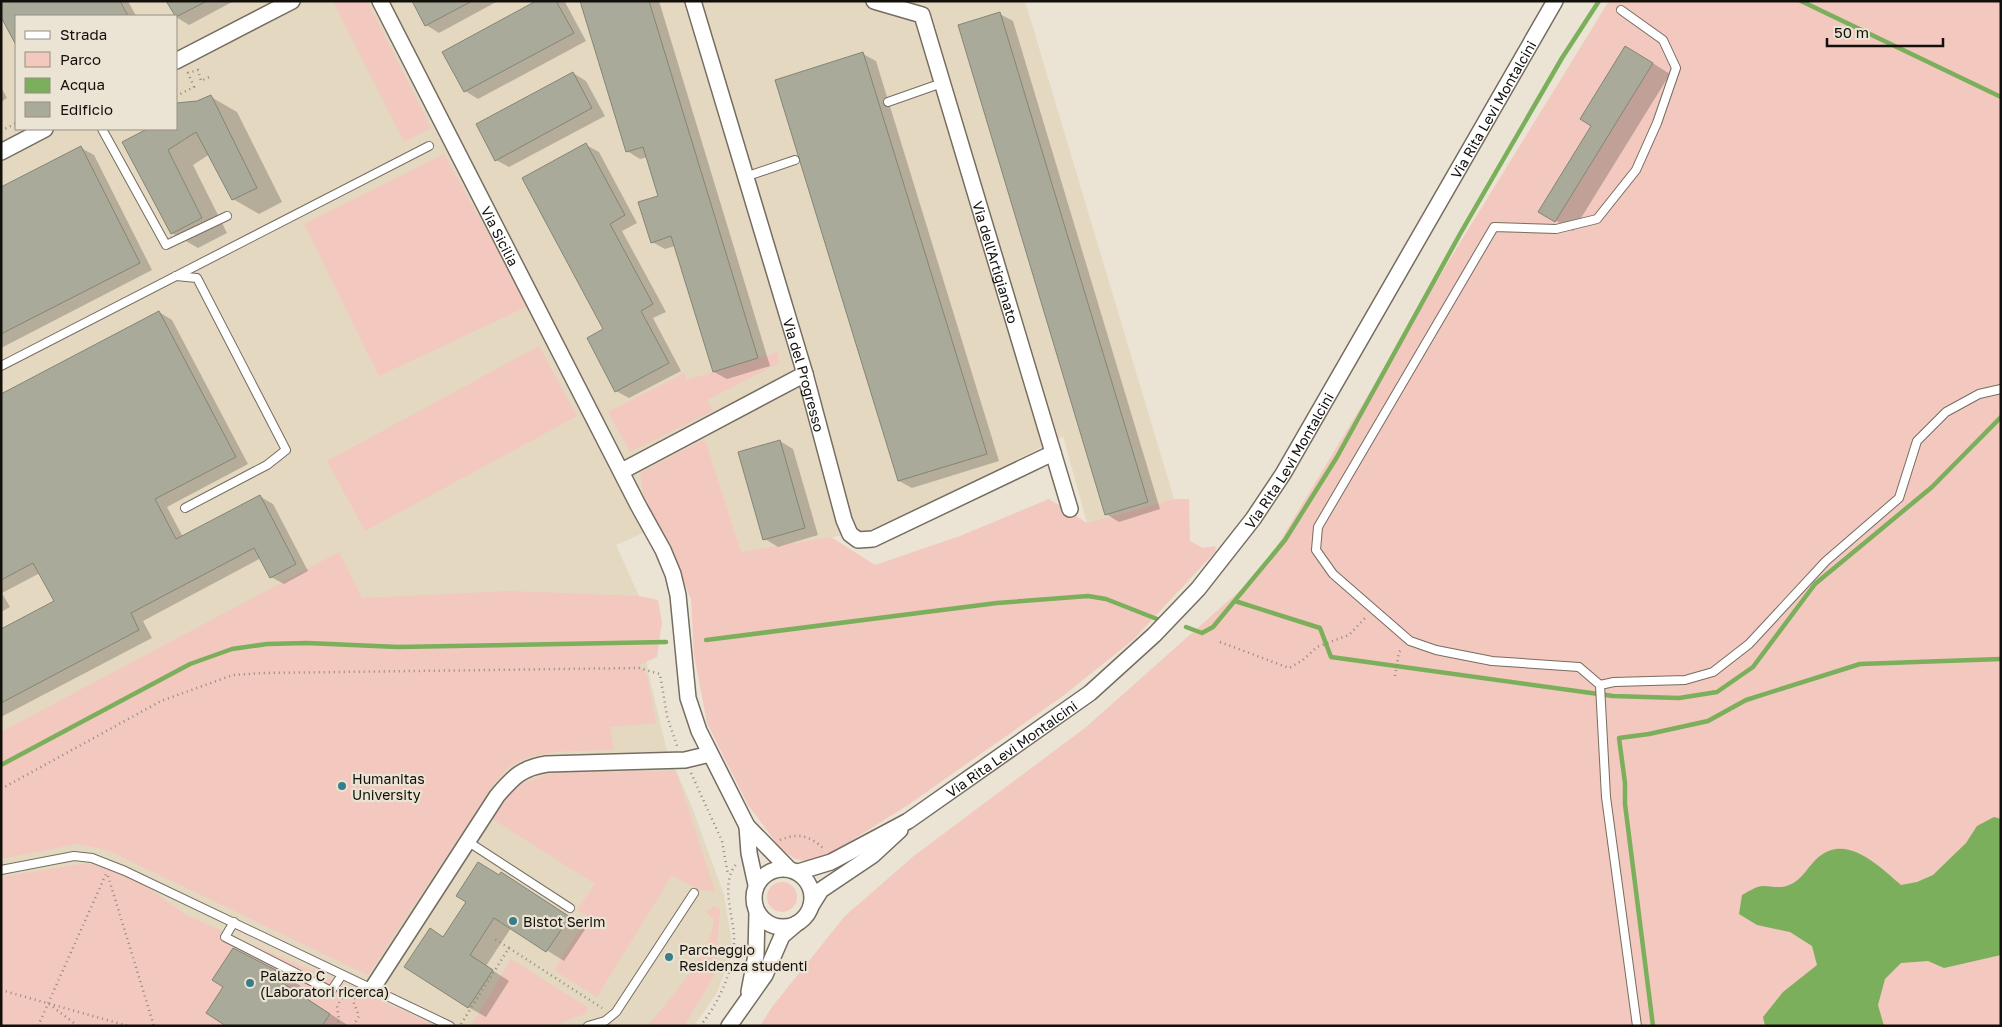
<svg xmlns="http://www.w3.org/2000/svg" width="2002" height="1027" font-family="'Golos Text',sans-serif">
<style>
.built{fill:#e4d8c1;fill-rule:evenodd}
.green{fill:#f2c8bf}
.water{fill:#7baf5b}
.shadow{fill:#0003}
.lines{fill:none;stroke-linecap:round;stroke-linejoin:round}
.stream{stroke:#7baf5b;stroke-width:4.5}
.building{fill:#aaaa9a;stroke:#848576}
.lane-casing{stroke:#756d60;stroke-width:10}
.street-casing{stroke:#756d60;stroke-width:18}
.path{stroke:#908a7f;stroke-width:2.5;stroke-dasharray:1 4;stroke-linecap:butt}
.lane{stroke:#fff;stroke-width:8}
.street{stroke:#fff;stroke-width:15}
.poi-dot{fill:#377d8a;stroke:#ebe3d3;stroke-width:2}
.labels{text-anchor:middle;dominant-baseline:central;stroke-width:4.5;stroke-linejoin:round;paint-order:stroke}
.street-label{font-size:14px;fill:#13100b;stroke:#ebe3d3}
.poi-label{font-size:14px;fill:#13100b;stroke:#ebe3d3;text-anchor:start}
</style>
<rect width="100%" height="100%" fill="#ebe3d3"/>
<path class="built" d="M1 1H1025L1174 499 1087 523 1063 436 872 534H850L741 553 705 439 644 500 659 526 616 545 639 596 648 672 667 751 690 802 724 895 732 944 726 969 716 994 694 1026H1ZM16 16H176V129H16Z"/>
<g class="green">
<polygon points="333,1 367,1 431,128 404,142"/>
<polygon points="1609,1 2001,1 2001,1026 760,1026 772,1007 845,916 915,855 1085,728 1262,571 1458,246"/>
<polygon points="444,154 528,306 379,376 304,224"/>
<polygon points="539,346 577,416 365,531 327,461"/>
<polygon points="778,352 779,363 707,400 713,411 630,452 608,412 684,373 687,380"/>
<polygon points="705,439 741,552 831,537 875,565 960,536 1049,499 1087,523 1174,499 1189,499 1190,541 1203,548 1215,546 1216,551 1134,639 1063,696 908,805 825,857 811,862 795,859 781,849 748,805 707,723 694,655 691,599 673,556 644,500 640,473"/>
<path d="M339 552 362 598 510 591 639 596 658 600 662 622 657 657 639 665 647 675 656 723 610 727 614 750C581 752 535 747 508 768 503 773 498 780 493 785L368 975 107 850 77 844 1 859V732Z"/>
<polygon points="676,771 715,891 700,890 672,875 597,997 554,970 588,916 577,910 595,884 492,819 504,798 523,783 553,772"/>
<polygon points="87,863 133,877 186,915 437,1026 1,1026 1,877"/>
<circle cx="782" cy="897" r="15"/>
<path d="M714 906 720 909 715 974 684 1026H647C670 999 711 955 714 919L706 912Z"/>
<polygon points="511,959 587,1007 587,1013 552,1026 483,1026 472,1024"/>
</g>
<path class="water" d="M1994 817 2001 819V955L1944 968 1928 961 1901 963 1885 979 1878 1005 1884 1026H1765L1763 1017 1783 992 1817 965 1812 946 1790 932 1757 925 1739 914 1742 895C1748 892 1756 886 1763 886 1772 886 1780 889 1789 885 1803 880 1809 864 1820 856 1848 834 1881 868 1901 885L1917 882 1933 875 1966 843 1977 826Z"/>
<g class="shadow">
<polygon points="1,1 128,1 136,16 16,16 16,43 1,14"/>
<polygon points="168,1 234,1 189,25 176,17"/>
<polygon points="414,1 498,1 439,33 426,25"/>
<polygon points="539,1 565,2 586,41 478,99 465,91"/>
<polygon points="581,1 659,1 770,366 727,379 714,372 675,246 665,249 652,242 660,196 648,157 640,159 627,151"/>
<polygon points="1000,14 1013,21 1160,509 1119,522 1106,514"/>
<polygon points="863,54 876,61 999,461 912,488 899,481 776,81"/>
<polygon points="1643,57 1670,74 1573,231 1540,211"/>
<polygon points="573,73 586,81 605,116 509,167 496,160"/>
<polygon points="1,87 7,98 1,102"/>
<polygon points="211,97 237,112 282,202 259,214 233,199 210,154 193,165 227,233 198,248 172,233 123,142 150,129 176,129 197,103"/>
<polygon points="586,145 599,152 637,223 622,231 666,312 653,318 681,371 629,398 616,391 605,330"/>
<polygon points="81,148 94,155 152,270 1,348 1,188"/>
<polygon points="159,312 172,320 248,464 167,507 183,537 259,496 273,504 308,571 284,584 271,577 261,558 143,621 152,638 1,717 1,631 55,602 40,573 2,593 10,607 1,612 1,395"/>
<polygon points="780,441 793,449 818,535 778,547 765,539"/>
<polygon points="500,876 519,884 586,928 564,961 511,928 486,966 509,981 486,1017 468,1007 444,938"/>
<polygon points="275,971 301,986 297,992 349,1026 229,1026 225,987"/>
</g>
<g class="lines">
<g class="stream">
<polyline points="1801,1 2001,97"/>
<polyline points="1235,601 1320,628 1331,657 1613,696 1679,698 1717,692 1753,667 1815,584 1932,487 2001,417"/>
<polyline points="1186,627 1202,633 1213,627 1285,540 1337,457 1460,234 1562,58 1599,1"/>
<polyline points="706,640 997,603 1088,596 1106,599 1157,619"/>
<polyline points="1,765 190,664 232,649 267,644 307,643 398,647 666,642"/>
<polyline points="1653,1026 1625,804 1625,783 1619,738 1649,734 1708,721 1746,700 1860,664 2001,659"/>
</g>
</g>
<g class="building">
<polygon points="1,1 120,1 128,16 16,16 16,45 1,17"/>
<polygon points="166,1 207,1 176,17"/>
<polygon points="412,1 472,1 425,26"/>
<polygon points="536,1 556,1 574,33 464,92 442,52"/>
<polygon points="580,1 649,1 758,358 713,372 671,236 651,243 638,202 658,196 643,147 626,152"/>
<polygon points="1000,12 1148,502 1105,515 958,25"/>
<polygon points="1625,46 1653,63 1555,222 1538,212 1591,126 1580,119"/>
<polygon points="863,52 987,454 898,481 775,80"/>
<polygon points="573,72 592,108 495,161 476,124"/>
<polygon points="211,95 257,188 232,200 196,132 168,150 202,218 171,234 122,142 147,129 176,129 176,103 197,101"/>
<polygon points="586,143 625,215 610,224 653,304 641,311 669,363 615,392 587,338 603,329 522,178"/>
<polygon points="81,146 140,263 1,334 1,187"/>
<polygon points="159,311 236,457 155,499 176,539 260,495 296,564 270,578 254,548 131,613 139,630 1,703 1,629 54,601 33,563 1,580 1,394"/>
<polygon points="780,440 805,528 763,540 738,452"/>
<polygon points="478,862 499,875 501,872 570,917 546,952 494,918 470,955 493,970 468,1008 404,967 430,928 443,937 466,902 456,896"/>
<polygon points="233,948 276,970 272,976 330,1014 322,1026 226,1026 206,1013 223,987 212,980"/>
</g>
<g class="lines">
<g class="lane-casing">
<g id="lane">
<polyline points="1621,10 1663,40 1676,68 1657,123 1636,170 1597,219 1556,229 1494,227 1318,527 1316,550 1333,574 1410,641 1436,650 1492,661 1579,667 1600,685 1606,797 1637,1026"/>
<polyline points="888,102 942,83"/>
<polyline points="102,129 166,245 227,216"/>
<polyline points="745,177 795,160"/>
<polyline points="176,276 197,278 286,450 267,465 185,508"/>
<polyline points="1,366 429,146"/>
<polyline points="1600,685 1614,682 1685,680 1713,672 1749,644 1826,561 1899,498 1917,441 1946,412 1979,394 2001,389"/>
<polyline points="467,841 570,908"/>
<polyline points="1,870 74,856 92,858 125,871 450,1026"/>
<polyline points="234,922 225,937 331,991 342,975"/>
<polyline points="588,1026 605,1021 616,1012 694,893"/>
</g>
</g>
<g class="street-casing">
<g id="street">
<path id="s1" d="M380 1 638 505 663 550 673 574 678 595 688 698 699 731 747 826 789 869"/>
<path id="s2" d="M693 1 805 374 844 520 850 534 858 540 873 539 1053 453"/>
<path id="s3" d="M874 1 922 15 1070 509"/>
<polyline points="176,61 292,1"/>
<polyline points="1,152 45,129"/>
<polyline points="622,471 805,374"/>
<polyline points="747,826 749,853 756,885"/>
<circle cx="783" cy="898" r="29"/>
<path id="s4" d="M798 872 831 862 908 821 1090 693 1154 635 1198 589 1253 519 1283 474 1555 1"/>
<polyline points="811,906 821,890 873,855 900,830"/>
<path d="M372 989 497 796C514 776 522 768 547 764L685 760 710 754"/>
<polyline points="749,992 756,955 757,913"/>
<polyline points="729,1026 765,975 782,936 796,924"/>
</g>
</g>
<g class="path">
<polyline points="176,96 194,87 188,73 198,70 201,81 211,76"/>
<polyline points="1,131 16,123"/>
<polyline points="1220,642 1289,668 1303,660 1317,647 1349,635 1367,616"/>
<polyline points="1395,676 1399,652 1402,649"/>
<polyline points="691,773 722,841 728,875"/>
<polyline points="1,789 161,701 233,675 263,673 639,668 660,674 667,716 677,746"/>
<path d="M780 840C798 832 810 836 824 849"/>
<polyline points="108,876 154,1026"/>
<polyline points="509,948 602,1008"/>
<polyline points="1,990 128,1026"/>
<polyline points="49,1004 78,1026"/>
<polyline points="461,1024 509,948 495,939"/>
<polyline points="38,1026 106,874"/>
<polyline points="335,1026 339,1020 337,1006 348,989"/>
<polyline points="353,1026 359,1016 353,1001 356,993"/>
<path d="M700 1026C718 1004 732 974 734 945 736 919 718 885 737 863"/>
</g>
<use href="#lane" class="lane"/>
<use href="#street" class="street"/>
</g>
<g class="poi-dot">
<circle cx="342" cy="786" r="5"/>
<circle cx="513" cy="921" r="5"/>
<circle cx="669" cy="957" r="5"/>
<circle cx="250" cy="983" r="5"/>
</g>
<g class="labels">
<g class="street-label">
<text stroke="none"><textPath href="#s4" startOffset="1058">Via Rita Levi Montalcini</textPath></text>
<text stroke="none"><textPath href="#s1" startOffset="264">Via Sicilia</textPath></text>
<text stroke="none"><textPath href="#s3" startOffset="308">Via dell'Artigianato</textPath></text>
<text stroke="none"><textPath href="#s2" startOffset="390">Via del Progresso</textPath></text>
<text stroke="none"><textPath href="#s4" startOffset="652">Via Rita Levi Montalcini</textPath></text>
<text stroke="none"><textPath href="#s4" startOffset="248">Via Rita Levi Montalcini</textPath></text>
</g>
<g class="poi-label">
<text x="352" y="778">Humanitas<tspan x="352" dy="16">University</tspan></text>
<text x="523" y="921">Bistot Serim</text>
<text x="679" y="949">Parcheggio<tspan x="679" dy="16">Residenza studenti</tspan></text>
<text x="260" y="975">Palazzo C<tspan x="260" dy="16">(Laboratori ricerca)</tspan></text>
</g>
</g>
<rect width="2002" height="1027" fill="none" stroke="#13100b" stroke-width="5"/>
<rect x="15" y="15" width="162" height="115" fill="#ebe3d3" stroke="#958f83"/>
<rect x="25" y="31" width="25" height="8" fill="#ffffff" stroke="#958f83"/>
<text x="60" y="40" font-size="15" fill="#13100b">Strada</text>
<rect x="25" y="52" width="25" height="15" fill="#f2c8bf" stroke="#958f83"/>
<text x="60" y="65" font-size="15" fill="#13100b">Parco</text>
<rect x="25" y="78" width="25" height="15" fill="#7baf5b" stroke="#958f83"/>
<text x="60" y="90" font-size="15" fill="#13100b">Acqua</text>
<rect x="25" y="102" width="25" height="15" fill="#aaaa9a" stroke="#958f83"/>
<text x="60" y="115" font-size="15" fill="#13100b">Edificio</text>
<path d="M1827 38v8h116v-8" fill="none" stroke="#13100b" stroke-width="2.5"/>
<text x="1834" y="38" font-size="15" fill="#13100b" stroke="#ebe3d3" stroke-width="4" paint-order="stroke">50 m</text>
</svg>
